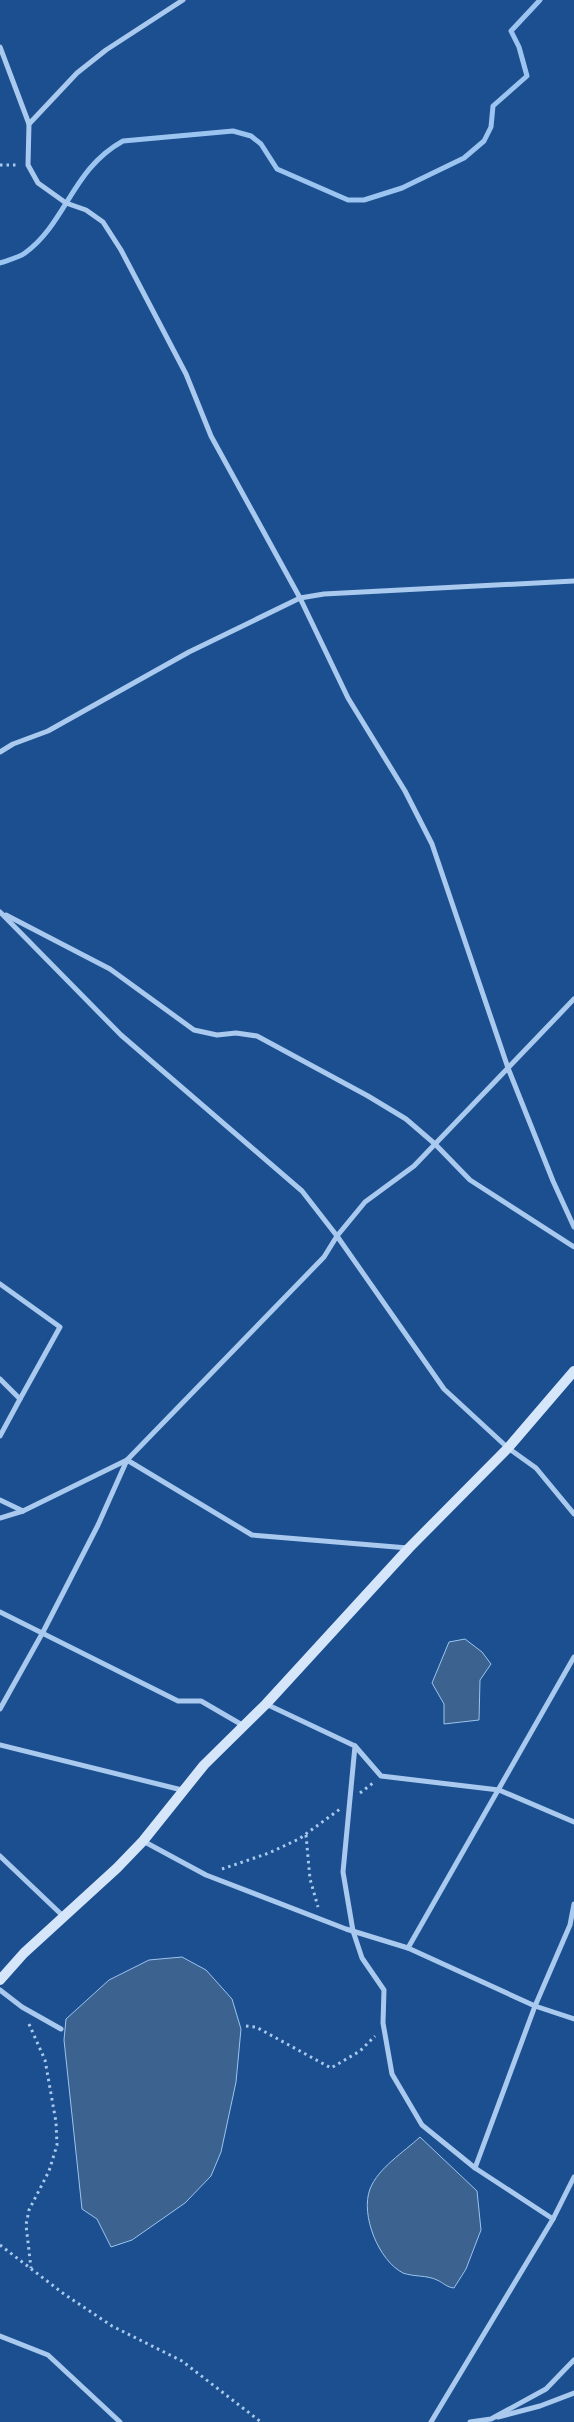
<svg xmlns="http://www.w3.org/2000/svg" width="574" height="2422" font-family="Overpass,sans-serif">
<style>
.water{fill:#3c6290;stroke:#9cc4f0}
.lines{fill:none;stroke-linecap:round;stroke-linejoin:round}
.stream{stroke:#9cc4f0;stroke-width:5}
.path{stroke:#a9c9ee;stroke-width:3;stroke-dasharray:2.5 4;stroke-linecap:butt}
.street{stroke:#a9c9ee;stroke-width:5}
.secondary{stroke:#d6e6fa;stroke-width:10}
</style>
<rect width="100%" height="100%" fill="#1b4f8f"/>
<g class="water">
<polygon points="465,1639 482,1652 491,1664 480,1680 479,1720 444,1724 444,1704 432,1683 449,1642"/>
<polygon points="182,1957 206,1970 232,1999 241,2029 236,2082 221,2152 211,2176 185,2203 132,2240 111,2247 97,2219 82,2209 64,2040 66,2019 109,1980 149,1960"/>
<path d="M420 2137 477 2191 481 2230 466 2269 454 2288C446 2287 444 2283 437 2280 427 2275 414 2277 403 2273 379 2261 360 2215 370 2189 378 2168 404 2152 420 2137Z"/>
</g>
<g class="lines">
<path class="stream" d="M0 263C8 260 18 258 25 253 67 222 72 169 123 141L233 131 251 136 261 144 277 169 348 200H364L402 188 464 158 484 141 491 127 493 106 527 76 519 47 511 31 540 0"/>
<g class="path">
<polyline points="0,165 17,165"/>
<polyline points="360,1793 373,1783"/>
<polyline points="306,1835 310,1879 318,1907"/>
<polyline points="222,1869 269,1853 299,1839 340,1809"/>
<polyline points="29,2024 45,2060 56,2122 57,2145 49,2171 29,2210 26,2225 31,2268"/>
<polyline points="246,2026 256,2027 331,2068 360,2051 375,2036"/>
<polyline points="0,2245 64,2294 112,2326 182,2361 261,2422"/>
</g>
<g class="street">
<polyline points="0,47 29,124 28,165 38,183 66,203 86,210 103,222 121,250 186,374 211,436 300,598 348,698 405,791 432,844 508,1068 553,1181 574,1227"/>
<polyline points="29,124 77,73 106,50 183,0"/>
<polyline points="0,752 13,744 48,731 189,652 300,598 324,594 574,581"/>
<polyline points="0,912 121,1035 302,1191 337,1236 444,1389 508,1448 536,1468 574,1514"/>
<polyline points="6,915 110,969 194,1030 217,1035 236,1033 257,1036 368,1096 406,1119 435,1144 470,1180 574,1247"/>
<polyline points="0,1284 60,1327 20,1399"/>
<polyline points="0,1379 20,1399 0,1436"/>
<polyline points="0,1500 23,1511"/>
<polyline points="0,1518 23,1511 127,1460 252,1535 408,1548"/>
<polyline points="0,1612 178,1701 201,1701 244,1726"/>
<polyline points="266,1704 355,1746 343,1872 353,1931 362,1958 384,1990 383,2023 392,2074 422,2125 475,2168 553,2219"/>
<polyline points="0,1709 43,1632 98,1525 127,1460 324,1257 337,1236 365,1202 414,1166 574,999"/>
<polyline points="0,1745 182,1790"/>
<polyline points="355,1746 381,1776 499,1790 574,1822"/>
<polyline points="143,1841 206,1875 346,1929 408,1948 535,2006 574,2019"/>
<polyline points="0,1856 63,1916"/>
<polyline points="408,1948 574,1657"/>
<polyline points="0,1990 22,2007 61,2029"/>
<polyline points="475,2168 535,2006 570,1925 574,1904"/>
<polyline points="0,2336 48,2355 120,2422"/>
<polyline points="498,2417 540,2406 574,2393"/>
<polyline points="431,2422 553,2219 574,2177"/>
<polyline points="470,2422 491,2419 546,2389 574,2360"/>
</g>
<polyline class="secondary" points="0,1980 24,1953 117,1868 143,1841 204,1765 266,1704 409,1548 508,1448 574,1371"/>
</g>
</svg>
